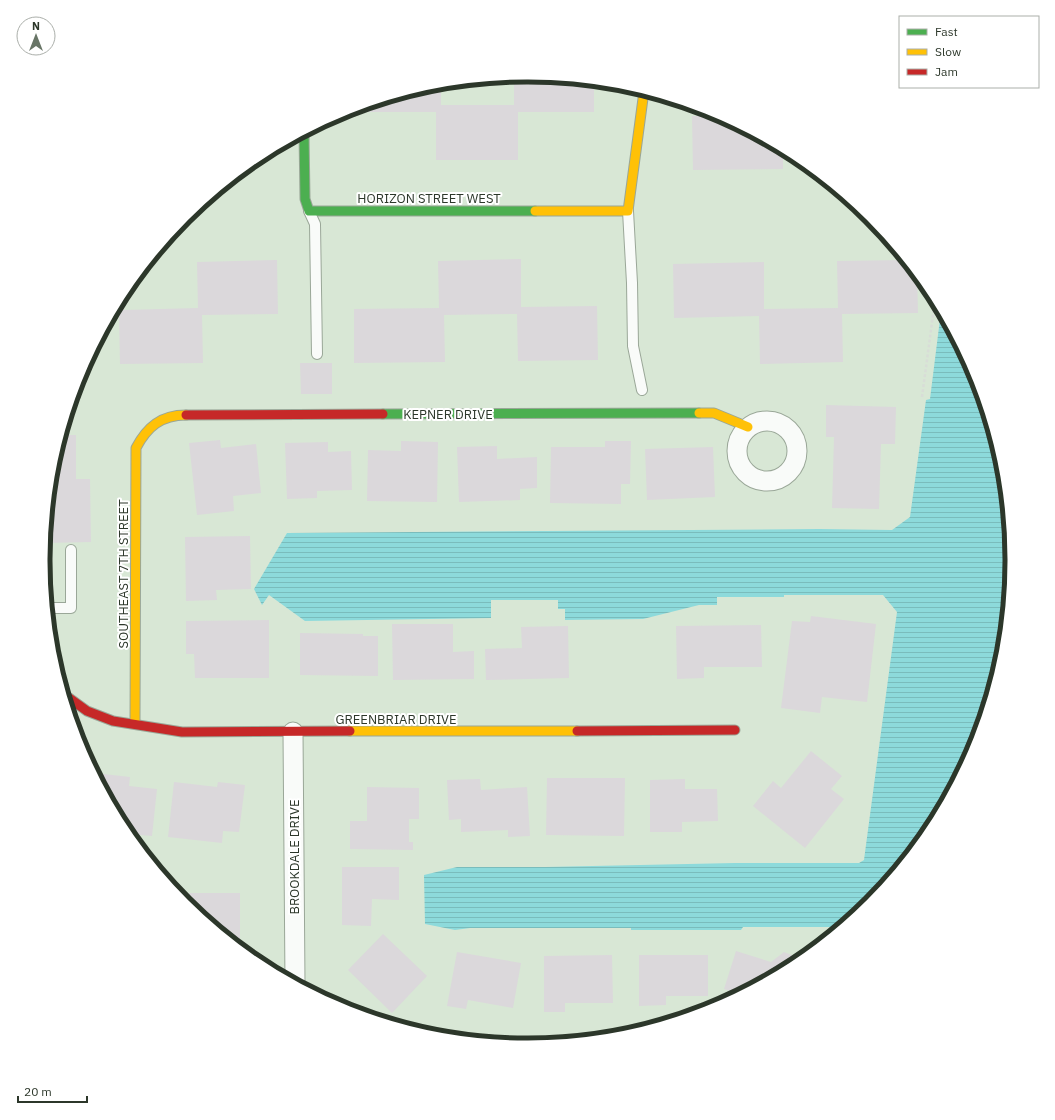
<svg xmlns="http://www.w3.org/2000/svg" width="1055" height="1120" font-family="'IBM Plex Sans',sans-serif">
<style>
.water{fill:url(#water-rules)}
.building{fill:#dbd8db}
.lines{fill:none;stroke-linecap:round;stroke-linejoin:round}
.lane-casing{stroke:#9aa798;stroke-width:12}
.street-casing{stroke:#9aa798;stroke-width:21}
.fast-casing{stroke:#9aa798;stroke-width:11}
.slow-casing{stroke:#9aa798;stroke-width:11}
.jam-casing{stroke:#9aa798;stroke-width:11}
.path{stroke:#d8ddd7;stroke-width:2.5;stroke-dasharray:3 2;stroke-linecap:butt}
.lane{stroke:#f9fbf9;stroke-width:10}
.street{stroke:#f9fbf9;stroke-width:19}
.fast{stroke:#4caf50;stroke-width:9}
.slow{stroke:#ffc107;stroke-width:9}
.jam{stroke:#c62828;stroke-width:9}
.labels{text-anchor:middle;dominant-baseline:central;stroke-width:4;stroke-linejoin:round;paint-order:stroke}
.street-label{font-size:13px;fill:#2c372a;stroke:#fff}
.rim{fill:none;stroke:#2c372a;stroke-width:5}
</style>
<defs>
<pattern id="water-rules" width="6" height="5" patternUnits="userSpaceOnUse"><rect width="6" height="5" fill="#8ddadb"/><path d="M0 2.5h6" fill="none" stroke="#7abcbc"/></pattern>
</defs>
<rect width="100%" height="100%" fill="#d8e7d5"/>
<polygon class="water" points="941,311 975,375 1003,466 1012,560 1003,655 975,746 930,829 870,903 840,927 743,927 741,930 631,930 631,928 470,928 455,930 425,924 424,875 457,867 545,867 735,863 859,863 864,860 897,612 883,595 784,595 784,597 717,597 717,605 699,605 643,619 565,620 565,609 558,609 558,600 491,600 491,618 305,621 269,595 262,605 254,589 287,533 819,529 892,530 910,517 926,400 930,399"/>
<g class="building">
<polygon points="528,76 594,82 594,112 518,112 518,160 436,160 436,112 351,112 351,110 433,85 441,84 441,105 514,105 514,77"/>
<polygon points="692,116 720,116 783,150 783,169 693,170"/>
<polygon points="521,259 521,307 597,306 598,360 518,361 517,314 444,315 445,362 354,363 354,309 439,308 438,261"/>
<polygon points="277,260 278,314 202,315 203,363 120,364 119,317 111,317 124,292 124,310 198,308 197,262"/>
<polygon points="905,260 917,274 918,313 842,314 843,362 760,364 759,316 674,318 673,264 764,262 764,309 838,308 837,261"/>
<polygon points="300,363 332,363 332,394 301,394"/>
<polygon points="826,405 896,407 895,444 881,444 879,509 832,508 834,437 826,437"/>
<polygon points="62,435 76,435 76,479 90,479 91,542 45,543 52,465"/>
<polygon points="220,440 221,448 256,444 261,493 233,496 234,511 197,515 189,443"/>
<polygon points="401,441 438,442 437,502 367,501 368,450 401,451"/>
<polygon points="605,441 631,441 630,484 621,484 621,504 550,503 551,447 605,447"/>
<polygon points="328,442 328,452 351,451 352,490 317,491 317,498 287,499 285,443"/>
<polygon points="497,446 497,459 537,457 537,488 520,489 520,500 459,502 457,447"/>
<polygon points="713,447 715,497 647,500 645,449"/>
<polygon points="250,536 251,589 216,590 217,600 186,601 185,537"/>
<polygon points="811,616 876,624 867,702 822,697 820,713 781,708 792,621 810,622"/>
<polygon points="269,620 269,678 195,678 194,654 186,654 186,621"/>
<polygon points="392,624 453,624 453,652 474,651 474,679 393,680"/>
<polygon points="761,625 762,667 704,667 704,678 677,679 676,626"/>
<polygon points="568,626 569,678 486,680 485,649 522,648 521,627"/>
<polygon points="300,633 363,634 363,636 378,636 378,676 300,675"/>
<polygon points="811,751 842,776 831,789 844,799 805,848 753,806 773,781 781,788"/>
<polygon points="95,773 130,777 129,786 157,789 152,836 129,834 130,820 119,819"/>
<polygon points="547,778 625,778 624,836 546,835"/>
<polygon points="480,779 481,790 527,787 530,836 508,837 508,830 461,832 461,819 449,820 447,780"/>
<polygon points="685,779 685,789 717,789 718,821 682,822 682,832 650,832 650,780"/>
<polygon points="174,782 217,787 218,782 245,785 239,832 223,831 222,843 168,837"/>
<polygon points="367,787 419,788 419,819 409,819 409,842 413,842 413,850 350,849 350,821 367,821"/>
<polygon points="342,867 399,867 399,900 372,899 371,926 342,925"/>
<polygon points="189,893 240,893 240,948 190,906"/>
<polygon points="383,934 427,976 392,1013 348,970"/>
<polygon points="736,951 771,962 784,952 802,959 796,963 762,982 754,979 752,987 739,994 724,989"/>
<polygon points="457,952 521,963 513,1008 468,1000 466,1009 447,1006"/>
<polygon points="612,955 613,1003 565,1003 565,1012 544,1012 544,956"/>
<polygon points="639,955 708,955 708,996 666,996 666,1005 639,1006"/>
</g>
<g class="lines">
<g class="lane-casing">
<g id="lane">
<polyline points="309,211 315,224 317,354"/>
<polyline points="628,211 632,283 633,346 642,390"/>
<polyline points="49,608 71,608 71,550"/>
</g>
</g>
<g class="street-casing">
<g id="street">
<circle cx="767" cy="451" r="30"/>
<polyline points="293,732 295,982"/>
</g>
</g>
<g class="fast-casing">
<g id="fast">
<polyline points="304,133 305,199 309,211 535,211"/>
<polyline points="383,414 699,413"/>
</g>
</g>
<g class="slow-casing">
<g id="slow">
<polyline points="535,211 628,211 644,91"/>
<polyline points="699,413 714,413 748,427"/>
<path d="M135 724 136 448C147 427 161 415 186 415"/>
<polyline points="350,731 577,731"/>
</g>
</g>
<g class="jam-casing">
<g id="jam">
<polyline points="186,415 383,414"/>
<polyline points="65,695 87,711 113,721 182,732 350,731"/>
<polyline points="577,731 735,730"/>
</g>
</g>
<polyline class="path" points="922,397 935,300"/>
<use href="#lane" class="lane"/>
<use href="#street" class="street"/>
<use href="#fast" class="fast"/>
<use href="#slow" class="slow"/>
<use href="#jam" class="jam"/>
</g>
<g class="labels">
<g class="street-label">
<text x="429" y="198">HORIZON STREET WEST</text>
<text x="448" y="414">KEPNER DRIVE</text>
<text transform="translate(123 574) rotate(-90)">SOUTHEAST 7TH STREET</text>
<text x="396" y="719">GREENBRIAR DRIVE</text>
<text transform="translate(294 857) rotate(-90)">BROOKDALE DRIVE</text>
</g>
</g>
<path d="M0 0H1055V1120H0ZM527 82H528A477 477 0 0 1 1005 559V561A477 477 0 0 1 528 1038H527A477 477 0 0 1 50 561V559A477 477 0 0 1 527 82Z" fill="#fff" fill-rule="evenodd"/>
<path class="rim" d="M527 82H528A477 477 0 0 1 1005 559V561A477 477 0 0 1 528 1038H527A477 477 0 0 1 50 561V559A477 477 0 0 1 527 82Z"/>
<rect x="899" y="16" width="140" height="72" fill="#ffffff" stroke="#abafaa"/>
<rect x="907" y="29" width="20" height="6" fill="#4caf50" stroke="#abafaa"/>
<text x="935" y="36" font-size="12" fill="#2c372a">Fast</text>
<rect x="907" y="49" width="20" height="6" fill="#ffc107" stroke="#abafaa"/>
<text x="935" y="56" font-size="12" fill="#2c372a">Slow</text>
<rect x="907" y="69" width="20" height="6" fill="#c62828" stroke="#abafaa"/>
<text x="935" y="76" font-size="12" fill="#2c372a">Jam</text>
<g transform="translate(36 36)"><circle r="19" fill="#ffffff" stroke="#abafaa"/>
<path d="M0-3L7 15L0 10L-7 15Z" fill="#687566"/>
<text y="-6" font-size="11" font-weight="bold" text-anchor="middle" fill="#2c372a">N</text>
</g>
<path d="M18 1096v6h69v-6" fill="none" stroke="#2c372a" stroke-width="2"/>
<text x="24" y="1096" font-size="12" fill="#2c372a" stroke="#ffffff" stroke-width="3" paint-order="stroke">20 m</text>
</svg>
